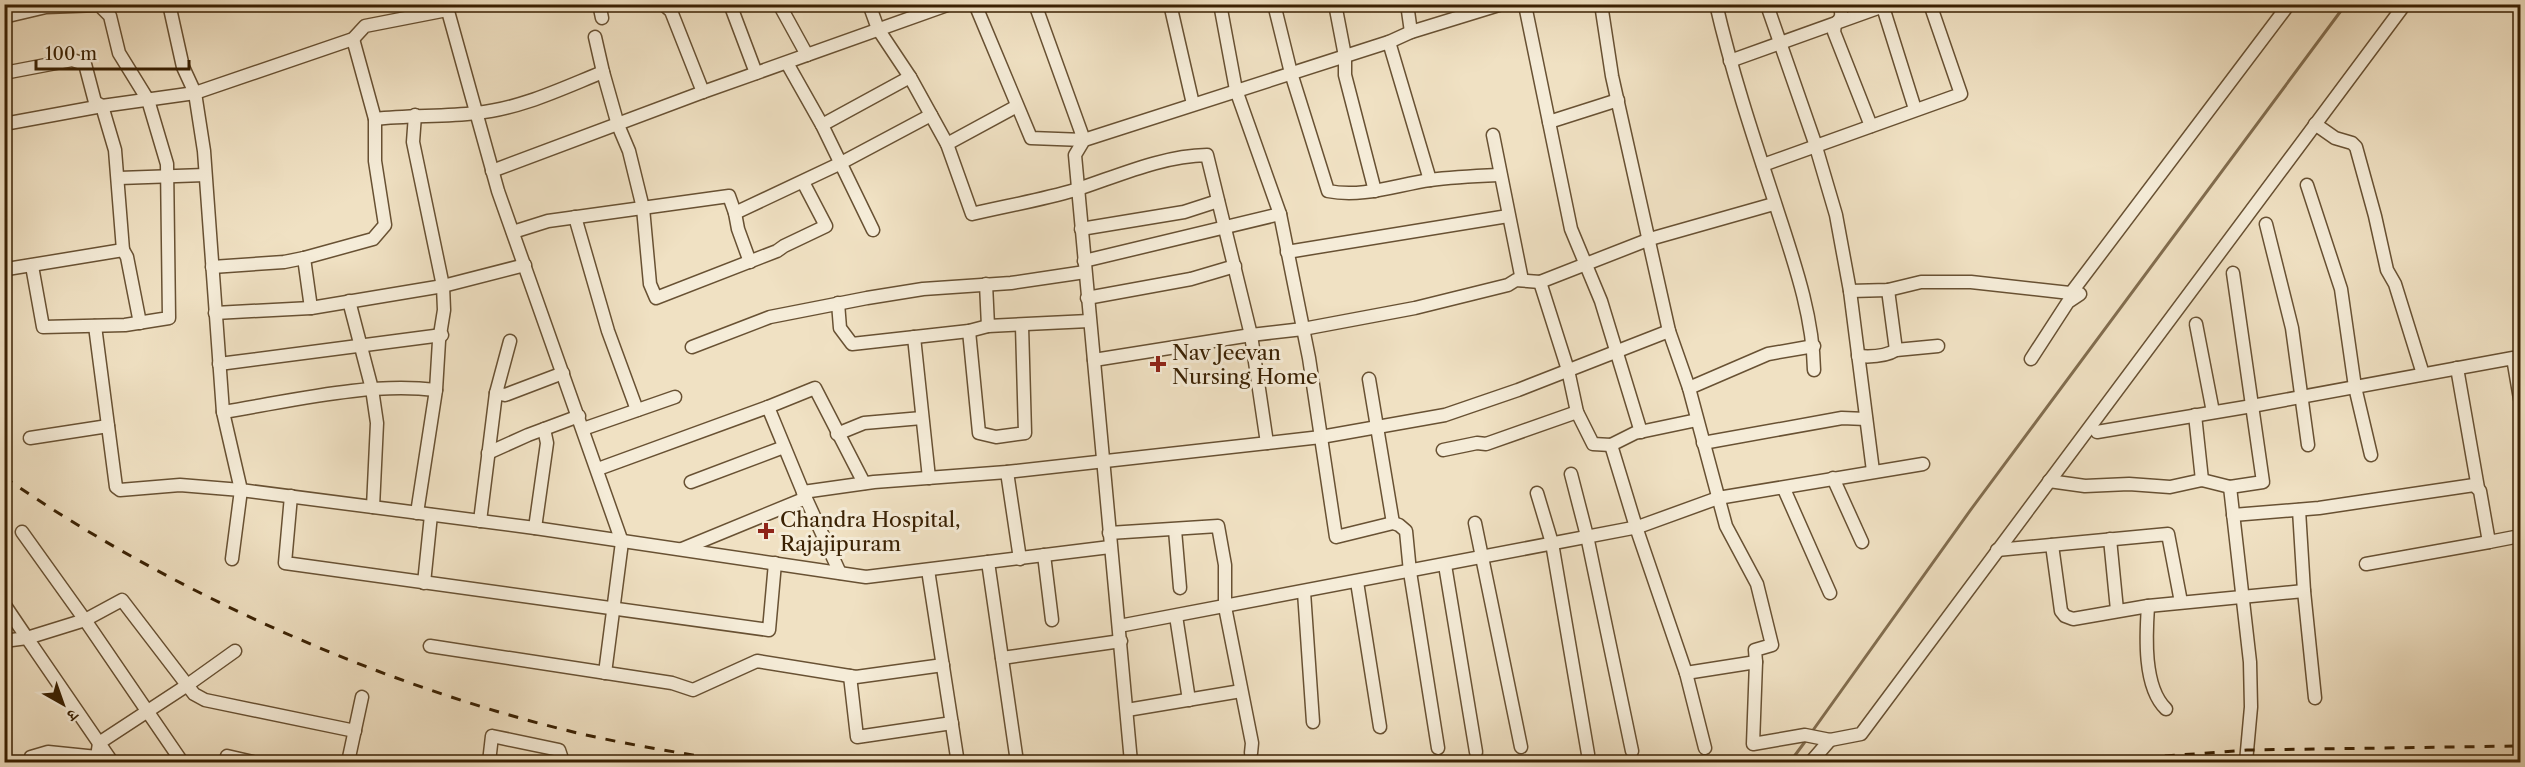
<svg xmlns="http://www.w3.org/2000/svg" width="2525" height="767" font-family="'Libre Caslon Text','Noto Serif Devanagari',serif">
<style>
.lines{fill:none;stroke-linecap:round;stroke-linejoin:round}
.stream{stroke:#826d4f;stroke-width:3}
.minor-casing{stroke:#685133;stroke-width:15}
.minor{stroke:#f5ecd8;stroke-width:12}
.rail{stroke:#3a2103;stroke-width:3;stroke-dasharray:10 10;stroke-linecap:butt}
.poi-dot{fill:#8f2418;stroke:#f5ecd8;stroke-width:2}
.labels{text-anchor:middle;dominant-baseline:central;stroke-width:6;stroke-linejoin:round;paint-order:stroke}
.poi-label{font-size:21px;fill:#3a2103;stroke:#f5ecd8;text-anchor:start}
</style>
<rect width="100%" height="100%" fill="#f0e1c3"/>
<filter id="stains"><feTurbulence type="fractalNoise" baseFrequency=".00333" numOctaves="4"/><feColorMatrix values="0 0 0 0 .2 0 0 0 0 .09 0 0 0 0 .02 0 0 0 .5 -.17"/></filter>
<radialGradient id="worn" r=".72"><stop offset=".6" stop-color="#630" stop-opacity="0"/><stop offset="1" stop-color="#630" stop-opacity=".3"/></radialGradient>
<g class="lines">
<g class="stream">
<polyline points="1811,733 1972,508 2346,4"/>
<polyline points="1790,762 1807,739"/>
</g>
<g class="minor-casing">
<g id="minor">
<polyline points="9,4 12,15 46,7 99,5 110,16 119,53 148,100 167,164 169,318 125,325 43,327 32,266"/>
<polyline points="169,4 183,67 195,93 204,151 223,412 241,490 535,528 866,577 1110,547"/>
<polyline points="446,4 498,191 622,542 605,673"/>
<polyline points="599,4 602,18"/>
<polyline points="663,4 671,11 703,92"/>
<polyline points="730,4 756,73"/>
<polyline points="779,4 807,55"/>
<path d="M869 4 878 29 910 77 947 144 972 214C1006 206 1041 200 1075 190 1118 176 1161 156 1207 155L1251 335 1267 443"/>
<polyline points="975,4 1031,138 1084,140 1035,4"/>
<polyline points="1170,4 1193,104"/>
<polyline points="1220,4 1236,90 1280,214 1309,358 1336,537 1393,523 1399,525 1406,531 1410,572 1438,748"/>
<path d="M1274 4 1291 73 1328 191C1362 198 1396 185 1430 180 1453 177 1477 176 1500 175"/>
<polyline points="1335,4 1345,56 1345,75 1375,191"/>
<polyline points="1407,4 1411,32"/>
<polyline points="1530,4 1526,10 1571,229 1601,301 1641,432"/>
<polyline points="1601,4 1612,76 1669,331 1689,388 1726,526 1757,584 1772,645 1755,650 1756,662"/>
<path d="M1716 4C1732 73 1754 139 1776 206 1793 259 1813 314 1814 370"/>
<path d="M1839 4C1842 14 1843 17 1835 24L1834 32 1871 126"/>
<polyline points="1882,4 1915,109"/>
<polyline points="1768,8 1815,143"/>
<polyline points="595,37 603,72 618,125 629,151 643,208 650,284 656,298 777,251 784,246 826,226 803,182"/>
<polyline points="1389,42 1430,180"/>
<polyline points="1730,61 1889,4"/>
<polyline points="787,63 822,125 873,230"/>
<polyline points="4,73 72,60 85,64 95,102 102,106 115,150 123,250"/>
<polyline points="415,115 413,142 443,286 444,310 439,341 436,390 417,513"/>
<path d="M375 119C409 115 443 117 476 113 520 109 563 88 603 72"/>
<polyline points="1549,122 1618,100"/>
<polyline points="4,124 102,106 195,93 353,39 365,26 447,10"/>
<polyline points="2315,124 2335,138 2352,143 2356,147 2375,216 2387,270 2395,284 2423,374"/>
<polyline points="822,125 910,77"/>
<polyline points="1493,135 1522,280"/>
<polyline points="947,144 1017,106"/>
<polyline points="1816,147 1836,215 1850,291 1873,471"/>
<polyline points="1763,165 1961,94 1930,4"/>
<polyline points="492,171 703,92 950,4"/>
<polyline points="119,178 205,175"/>
<polyline points="2307,185 2341,289 2355,387 2371,455"/>
<polyline points="735,213 839,164 931,115"/>
<polyline points="575,217 608,331 637,410"/>
<polyline points="2266,224 2292,328 2308,445"/>
<polyline points="1081,229 1184,212 1218,201"/>
<polyline points="513,232 548,221 729,196 735,213 738,229 750,262"/>
<polyline points="1287,252 1508,216"/>
<polyline points="304,258 311,308"/>
<polyline points="1084,261 1280,214"/>
<polyline points="212,267 284,262 304,258 373,239 385,225 375,161 375,119 353,39"/>
<polyline points="7,269 123,250 127,257 140,323"/>
<polyline points="1540,282 1568,370 1577,412 1593,444 1611,445 1635,433 1697,420"/>
<polyline points="986,284 988,326"/>
<polyline points="1888,290 1896,350"/>
<polyline points="1850,291 1888,290 1921,282 1971,282 2079,294"/>
<polyline points="1087,298 1191,279 1235,266"/>
<polyline points="349,301 372,389 377,423 373,507"/>
<polyline points="838,303 840,328 852,344 969,331 988,326 1089,321"/>
<polyline points="215,313 311,308 443,286 525,265"/>
<polyline points="2196,324 2213,412"/>
<polyline points="95,326 116,487 120,490 180,485 241,490 232,559"/>
<polyline points="969,331 979,433 996,437 1025,433 1022,326"/>
<polyline points="914,337 929,478"/>
<polyline points="692,347 770,317 867,298 923,289 1011,283 1085,272"/>
<path d="M1858 356C1871 357 1885 357 1896 350L1938 346"/>
<polyline points="2031,359 2068,302 2080,294 2071,293 2289,4"/>
<polyline points="1094,360 1251,335 1303,329 1415,308 1508,285 1516,280 1540,282 1650,239 1770,205"/>
<polyline points="219,364 442,335"/>
<polyline points="2457,368 2478,488"/>
<polyline points="1369,379 1393,523"/>
<polyline points="1689,388 1768,354 1814,346"/>
<polyline points="496,393 505,395 563,373"/>
<polyline points="768,407 815,388 864,483"/>
<path d="M223 412C292 401 366 382 436 390"/>
<polyline points="2195,415 2202,480"/>
<polyline points="583,429 675,397"/>
<polyline points="2097,432 2252,406 2513,358 2520,399"/>
<polyline points="837,434 864,423 922,418"/>
<polyline points="30,438 108,426"/>
<polyline points="1703,443 1842,418 1866,419"/>
<polyline points="1611,445 1636,527 1686,673"/>
<polyline points="1443,450 1477,443 1486,444 1577,412"/>
<polyline points="488,453 528,435 579,416"/>
<polyline points="598,469 768,407 803,492"/>
<polyline points="1007,472 1020,559"/>
<polyline points="1571,474 1587,536 1632,751"/>
<polyline points="1833,478 1862,542"/>
<polyline points="2049,481 2085,486 2129,484 2170,487 2202,480 2230,487 2263,482 2233,273"/>
<polyline points="691,482 784,447"/>
<polyline points="2230,487 2250,662 2251,707 2246,762"/>
<polyline points="1784,489 1830,593"/>
<polyline points="1537,493 1552,543 1588,754"/>
<polyline points="291,496 285,563 769,630 775,563"/>
<polyline points="2299,510 2304,591 2315,698"/>
<polyline points="2233,515 2319,508 2474,485 2480,491 2489,542 2520,536"/>
<polyline points="480,521 496,393 510,341"/>
<polyline points="1475,523 1521,747"/>
<polyline points="535,528 547,443 544,429"/>
<polyline points="1175,530 1180,588"/>
<polyline points="22,532 85,620 182,762"/>
<polyline points="1109,533 1218,526 1225,565 1225,607 1252,743 1251,753"/>
<polyline points="2110,539 2117,610"/>
<polyline points="2052,545 2061,611 2065,616 2073,619 2148,606 2304,591"/>
<polyline points="682,549 806,498"/>
<polyline points="1997,550 2168,534 2181,602"/>
<polyline points="1044,555 1052,620"/>
<polyline points="988,562 1016,755"/>
<polyline points="2366,564 2489,542"/>
<polyline points="1445,565 1476,752"/>
<polyline points="928,570 957,757"/>
<polyline points="840,573 803,492 874,482 1007,472 1321,437 1445,415 1518,390 1669,331"/>
<polyline points="1357,582 1380,727"/>
<polyline points="424,583 431,515"/>
<polyline points="1304,592 1313,722"/>
<polyline points="4,604 27,638 85,620 122,600 194,694 205,700 355,731"/>
<path d="M2148 606C2146 635 2143 687 2166 709"/>
<polyline points="1176,616 1189,700"/>
<polyline points="1119,626 1638,527 1718,498 1923,464"/>
<polyline points="4,641 27,638 112,762"/>
<polyline points="430,646 672,683 693,690 757,661 856,677 943,665"/>
<polyline points="1002,658 1121,641"/>
<polyline points="850,676 857,737 952,723"/>
<polyline points="1127,710 1241,691"/>
<polyline points="1705,748 1686,673 1756,662 1753,744 1805,735 1830,740 1861,734 2405,4"/>
<polyline points="227,756 253,762"/>
<polyline points="31,762 31,757 48,752 97,757 99,743 186,686 235,651"/>
<polyline points="348,762 362,697"/>
<polyline points="489,762 492,736 559,750 563,762"/>
<polyline points="1131,762 1075,155 1084,140 1389,42 1411,32 1502,4"/>
<polyline points="1811,762 1830,740"/>
</g>
</g>
<use href="#minor" class="minor"/>
<g class="rail">
<path d="M4 477C171 593 388 689 586 735 636 746 686 754 737 762"/>
<polyline points="2085,762 2247,750 2520,746"/>
</g>
</g>
<g class="poi-dot">
<path d="M1155 355h6v6h6v6h-6v6h-6v-6h-6v-6h6z"/>
<path d="M763 522h6v6h6v6h-6v6h-6v-6h-6v-6h6z"/>
</g>
<g class="labels">
<g class="poi-label">
<text x="1172" y="352">Nav Jeevan<tspan x="1172" dy="24">Nursing Home</tspan></text>
<text x="780" y="519">Chandra Hospital,<tspan x="780" dy="24">Rajajipuram</tspan></text>
</g>
</g>
<rect width="2525" height="767" fill="none" stroke="#f0e1c3" stroke-width="24"/>
<rect x="6" y="6" width="2513" height="755" fill="none" stroke="#3a2103" stroke-width="3"/>
<rect x="12" y="12" width="2501" height="743" fill="none" stroke="#3a2103" stroke-width="1.5"/>
<g transform="translate(63 704) rotate(140)" stroke="#f5ecd8" stroke-width="4.5" paint-order="stroke">
<path d="M0-4.5L10 22L0 15L-10 22Z" fill="#3a2103"/>
<text y="-9" font-size="16" font-weight="bold" text-anchor="middle" fill="#3a2103">उ</text>
</g>
<path d="M36 60v9h153v-9" fill="none" stroke="#3a2103" stroke-width="3"/>
<text x="45" y="60" font-size="18" fill="#3a2103" stroke="#f5ecd8" stroke-width="4.5" paint-order="stroke">100 m</text>
<rect width="100%" height="100%" filter="url(#stains)"/>
<rect width="100%" height="100%" fill="url(#worn)"/>
</svg>
